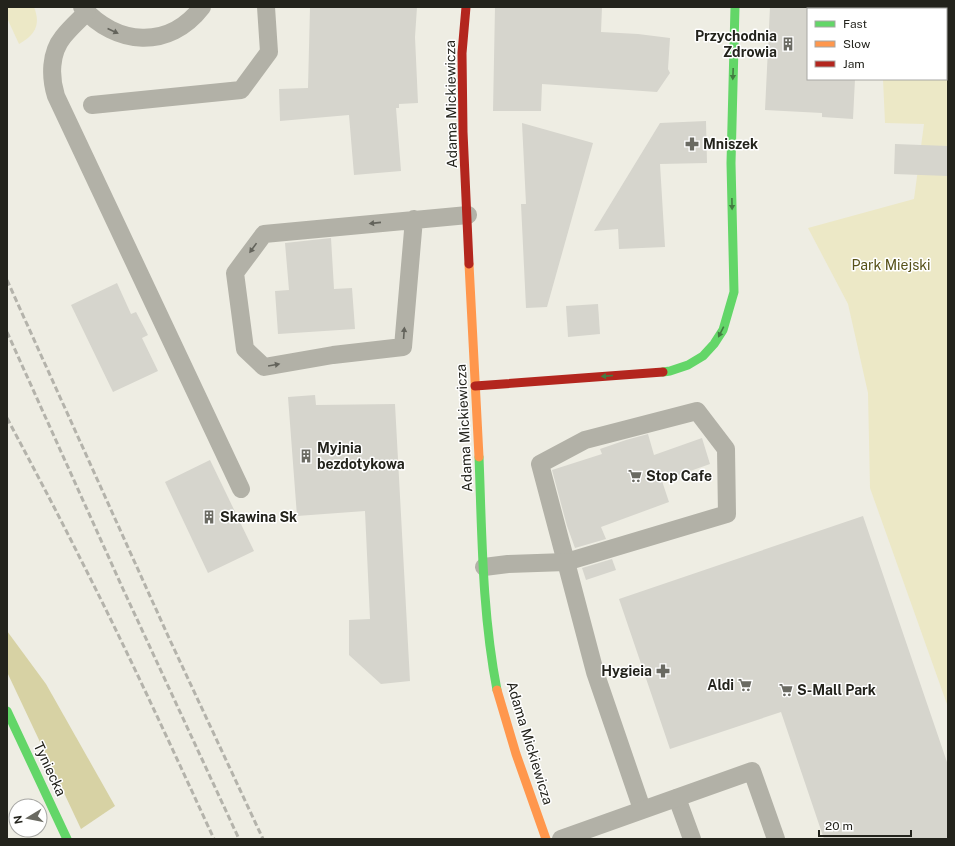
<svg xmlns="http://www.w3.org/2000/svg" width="955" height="846" font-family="'Public Sans',sans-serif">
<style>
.green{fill:#ece8c6}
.forest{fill:#d7d2a4}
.building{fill:#d6d5cd}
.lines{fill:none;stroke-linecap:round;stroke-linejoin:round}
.lane{stroke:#b2b1a7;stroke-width:18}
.fast{stroke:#63d668;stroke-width:9}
.slow{stroke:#ff974d;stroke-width:9}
.jam{stroke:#b3261e;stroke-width:9}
.rail{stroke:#b4b3ab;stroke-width:3;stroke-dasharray:6 3;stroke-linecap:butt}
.oneway{fill:#63635b}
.oneway2{fill:#437c42}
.labels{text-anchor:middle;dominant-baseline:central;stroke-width:3;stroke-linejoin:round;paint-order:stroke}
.poi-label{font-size:14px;font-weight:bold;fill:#23231c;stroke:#fff;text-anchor:start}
.street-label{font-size:14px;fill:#23231c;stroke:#fff}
.park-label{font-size:14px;fill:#575118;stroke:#fff}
</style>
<rect width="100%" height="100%" fill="#eeede3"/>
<g class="green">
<path d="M7 7H34C41 25 35 35 19 44L7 18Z"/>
<polygon points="879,7 948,7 948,707 870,488 868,393 848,304 808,228 914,199 924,124 885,123 883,79 946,79 946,9 879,9"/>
</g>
<polygon class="forest" points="7,631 46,684 115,806 81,829 7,672"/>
<g class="building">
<polygon points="310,7 417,7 415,37 418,103 399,104 399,108 396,108 401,171 354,175 349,115 280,121 279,89 308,88"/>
<polygon points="495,7 602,7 601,32 638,34 670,38 668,69 670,73 657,92 542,84 541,111 493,111"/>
<polygon points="770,7 808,7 808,79 855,79 853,119 822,117 822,113 765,110"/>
<polygon points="706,121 707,163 660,164 665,247 619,249 618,229 594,231 660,123"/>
<polygon points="522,123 593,143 547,307 526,308 521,204 526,204"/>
<polygon points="895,144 948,146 948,176 894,174"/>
<polygon points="331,238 334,289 352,288 355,329 278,334 275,291 289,290 285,243"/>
<polygon points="117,283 131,314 136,312 148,335 142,338 158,371 113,392 71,305"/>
<polygon points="598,304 600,334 568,337 566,306"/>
<polygon points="315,395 316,405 395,404 410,681 381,684 349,655 349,620 370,619 365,511 297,516 288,397"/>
<polygon points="648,434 654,455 702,438 710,464 662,481 669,502 601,527 606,539 575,548 567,526 552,470 602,454 600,449 626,440"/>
<polygon points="210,460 254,551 208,573 165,482"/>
<polygon points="863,516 948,765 948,839 824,839 781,712 670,749 619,599"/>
<polygon points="612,559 616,570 586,580 582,568"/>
</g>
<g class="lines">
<g class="lane">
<path d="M82 7C116 46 169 50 202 7"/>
<path d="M87 12C79 20 70 28 63 37 50 53 50 77 56 96L241 489"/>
<polyline points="92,105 241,90 269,52 266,7"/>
<polyline points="414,219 403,347 333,355 264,367 245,349 235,273 264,234 468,215"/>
<polygon points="697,411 726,449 727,514 566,562 540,464 585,440"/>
<polyline points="484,567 508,564 566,562 595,672 642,809"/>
<polyline points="677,798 692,839"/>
<polyline points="561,839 752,771 776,839"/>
</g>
<g class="fast">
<polyline points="663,372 670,371 688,365 703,356 714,344 723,330 734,292 731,163 735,7"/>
<path d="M479 457C482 534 482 613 497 690"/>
<polyline points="7,711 67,839"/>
</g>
<g class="slow">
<polyline points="469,264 479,457"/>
<polyline points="497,690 516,754 546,839"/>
</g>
<g class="jam">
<polyline points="466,7 462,53 463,132 469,264"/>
<polyline points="475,386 663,372"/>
</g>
<g class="rail">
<polyline points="7,280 169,638 263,839"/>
<polyline points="7,332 123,589 239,839"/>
<path d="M7 418C32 465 57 512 81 560 128 652 171 746 214 839"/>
</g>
</g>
<defs><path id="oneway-solid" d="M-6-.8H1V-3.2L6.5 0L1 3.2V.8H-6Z"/></defs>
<g class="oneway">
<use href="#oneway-solid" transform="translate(113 31) rotate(25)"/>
<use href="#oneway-solid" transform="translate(375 223) rotate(174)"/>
<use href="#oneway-solid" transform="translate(253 248) rotate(126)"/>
<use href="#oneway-solid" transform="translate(404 333) rotate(-86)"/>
<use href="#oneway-solid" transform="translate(274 365) rotate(-10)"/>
</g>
<g class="oneway2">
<use href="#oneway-solid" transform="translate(733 74) rotate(92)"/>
<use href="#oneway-solid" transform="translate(732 204) rotate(89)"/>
<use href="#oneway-solid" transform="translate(721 332) rotate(117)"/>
<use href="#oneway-solid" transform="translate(607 376) rotate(175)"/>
</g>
<defs>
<g id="building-bare" transform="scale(1.08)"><path d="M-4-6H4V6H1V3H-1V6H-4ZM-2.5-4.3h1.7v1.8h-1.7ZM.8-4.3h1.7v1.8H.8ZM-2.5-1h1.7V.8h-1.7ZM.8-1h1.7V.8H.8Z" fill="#6a6a62" stroke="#fff" stroke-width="2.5" paint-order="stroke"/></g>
<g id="pharmacy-bare" transform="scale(1.08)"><path d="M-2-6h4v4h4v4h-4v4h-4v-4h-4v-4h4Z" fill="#6a6a62" stroke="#fff" stroke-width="2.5" paint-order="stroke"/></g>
<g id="supermarket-bare" transform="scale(1.08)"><path d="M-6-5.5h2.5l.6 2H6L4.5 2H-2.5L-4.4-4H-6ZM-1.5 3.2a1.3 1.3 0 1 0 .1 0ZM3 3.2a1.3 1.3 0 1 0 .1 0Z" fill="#6a6a62" stroke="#fff" stroke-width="2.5" paint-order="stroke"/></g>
</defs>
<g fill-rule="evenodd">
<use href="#building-bare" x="788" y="44"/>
<use href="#pharmacy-bare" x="692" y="144"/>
<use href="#building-bare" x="306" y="456"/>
<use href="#supermarket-bare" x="635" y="476"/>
<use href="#building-bare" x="209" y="517"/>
<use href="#pharmacy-bare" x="663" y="671"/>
<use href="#supermarket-bare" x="745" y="685"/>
<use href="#supermarket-bare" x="786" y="690"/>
</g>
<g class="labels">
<g class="poi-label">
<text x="777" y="36" text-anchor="end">Przychodnia<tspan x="777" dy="16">Zdrowia</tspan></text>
<text x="703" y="144">Mniszek</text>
<text x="317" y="448">Myjnia<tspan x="317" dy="16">bezdotykowa</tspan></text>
<text x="646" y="476">Stop Cafe</text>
<text x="220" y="517">Skawina Sk</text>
<text x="652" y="671" text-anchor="end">Hygieia</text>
<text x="734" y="685" text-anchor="end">Aldi</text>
<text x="797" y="690">S-Mall Park</text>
</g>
<g class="street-label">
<text transform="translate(451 104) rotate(-91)">Adama Mickiewicza</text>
<text transform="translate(464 428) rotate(-93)">Adama Mickiewicza</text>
<text transform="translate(530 743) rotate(73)">Adama Mickiewicza</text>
<text transform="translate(50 769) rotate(65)">Tyniecka</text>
</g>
<g class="park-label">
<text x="891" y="265">Park Miejski</text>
</g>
</g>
<rect width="955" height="846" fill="none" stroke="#23231c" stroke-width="16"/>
<rect x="807" y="8" width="140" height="72" fill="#ffffff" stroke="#a7a7a4"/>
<rect x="815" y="21" width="20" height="6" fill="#63d668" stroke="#a7a7a4"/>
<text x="843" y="28" font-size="12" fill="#23231c">Fast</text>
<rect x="815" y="41" width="20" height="6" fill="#ff974d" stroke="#a7a7a4"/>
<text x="843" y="48" font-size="12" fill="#23231c">Slow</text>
<rect x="815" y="61" width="20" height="6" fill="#b3261e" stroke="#a7a7a4"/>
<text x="843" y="68" font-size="12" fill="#23231c">Jam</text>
<g transform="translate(28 818) rotate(260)"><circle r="19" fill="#ffffff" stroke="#a7a7a4"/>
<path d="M0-3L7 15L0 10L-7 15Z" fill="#6a6a62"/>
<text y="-6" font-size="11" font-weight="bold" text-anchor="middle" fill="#23231c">N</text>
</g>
<path d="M819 830v6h92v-6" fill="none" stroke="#23231c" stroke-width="2"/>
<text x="825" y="830" font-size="12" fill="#23231c" stroke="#ffffff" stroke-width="3" paint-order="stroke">20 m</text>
</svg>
